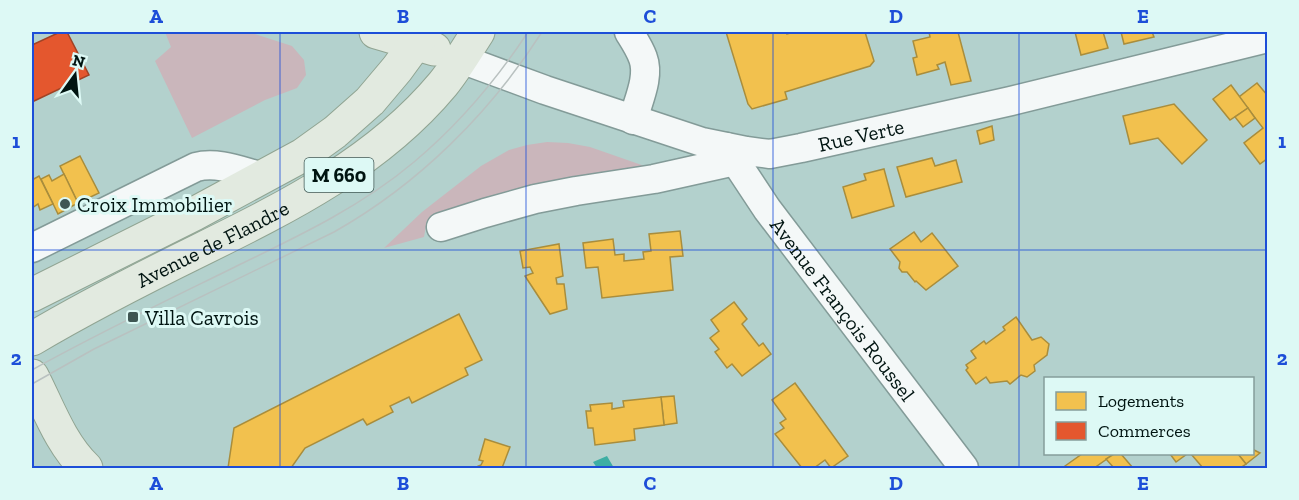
<svg xmlns="http://www.w3.org/2000/svg" width="1299" height="500" font-family="'Zilla Slab',serif">
<style>
.green{fill:#cab6bb}
.water{fill:#3eaea4}
.homes{fill:#f2c14e;stroke:#a98d3c;stroke-width:1.5}
.shops{fill:#e4572e;stroke:#a04325;stroke-width:1.5}
.lines{fill:none;stroke-linecap:round;stroke-linejoin:round}
.minor-casing{stroke:#839b98;stroke-width:31}
.major-casing{stroke:#90a492;stroke-width:35}
.minor{stroke:#f4f8f8;stroke-width:28}
.major{stroke:#e2eae0;stroke-width:33}
.tram{stroke:#b9c1c0;stroke-width:1.5}
.grid{fill:none;stroke:#1d4ed8;stroke-width:1.5;stroke-opacity:0.55}
.poi-dot{fill:#3f5653;stroke:#ddf9f5;stroke-width:2}
.labels{text-anchor:middle;dominant-baseline:central;stroke-width:6;stroke-linejoin:round;paint-order:stroke}
.shield{fill:#ddf9f5;stroke:#425955;stroke-width:1.5}
.shield-label{font-size:20px;font-weight:bold;fill:#001411}
.street-label{font-size:21px;fill:#001411;stroke:#ddf9f5}
.poi-label{font-size:21px;fill:#001411;stroke:#ddf9f5;text-anchor:start}
.neatline{fill:none;stroke:#1d4ed8;stroke-width:2}
.grid-label{font-size:20px;text-anchor:middle;font-weight:bold;fill:#1d4ed8}
</style>
<rect width="100%" height="100%" fill="#b3d1cd"/>
<g class="green">
<polygon points="165,32 249,32 292,46 304,60 306,75 297,88 265,100 192,138 155,61 171,47"/>
<polygon points="547,142 568,143 590,147 656,170 515,194 427,220 424,237 384,248 422,212 481,166 509,150 527,145"/>
</g>
<polygon class="water" points="607,456 614,468 597,468 593,462"/>
<g class="homes">
<polygon points="726,32 787,32 787,34 794,32 865,32 874,61 870,66 785,92 787,99 752,109 748,104"/>
<polygon points="929,32 952,32 952,33 958,32 971,81 951,85 945,62 937,65 939,69 917,75 913,58 917,57 913,41 930,37"/>
<polygon points="1075,32 1103,32 1108,48 1081,55"/>
<polygon points="1121,32 1152,32 1154,37 1124,44"/>
<polygon points="1257,83 1268,96 1268,158 1260,164 1244,143 1263,128 1239,97"/>
<polygon points="1231,85 1248,108 1230,120 1213,99"/>
<polygon points="1174,104 1207,140 1182,164 1158,138 1130,144 1123,116"/>
<polygon points="1248,108 1255,118 1243,127 1235,117"/>
<polygon points="992,126 994,140 980,144 977,131"/>
<polygon points="80,156 99,193 78,203 60,166"/>
<polygon points="932,158 935,166 956,160 962,182 906,197 897,167"/>
<polygon points="884,169 894,206 852,218 843,187 866,180 864,174"/>
<polygon points="64,174 78,203 58,214 41,179 49,175 52,181"/>
<polygon points="39,176 53,204 40,210 38,204 32,208 32,180"/>
<polygon points="680,231 683,256 670,257 673,290 602,298 598,267 586,268 583,243 613,239 615,255 624,254 624,261 644,259 643,252 651,251 649,234"/>
<polygon points="914,232 921,242 932,233 958,266 926,290 916,281 915,282 907,272 902,272 899,268 900,262 890,249"/>
<polygon points="559,244 563,276 556,278 557,284 564,284 567,309 550,314 525,276 533,273 530,267 523,268 520,251"/>
<polygon points="734,302 747,319 742,324 759,346 763,343 771,354 742,376 732,364 727,368 715,352 719,349 710,338 719,331 711,320"/>
<polygon points="459,314 482,360 465,368 468,375 412,403 409,397 390,406 393,412 367,425 363,419 305,448 291,468 228,468 234,428"/>
<polygon points="1016,317 1032,340 1041,337 1049,344 1047,355 1034,365 1035,371 1027,377 1021,375 1010,384 1007,381 990,383 986,377 976,384 966,370 968,368 966,365 976,358 971,351 984,341 986,344 1005,330 1003,327"/>
<polygon points="795,383 848,456 831,468 825,460 814,468 802,468 775,434 784,428 780,423 786,419 772,400"/>
<polygon points="674,396 677,423 664,425 661,397"/>
<polygon points="661,397 664,425 634,429 635,440 595,445 593,428 588,428 586,411 591,411 590,405 612,403 612,409 624,407 623,401"/>
<polygon points="485,439 510,447 502,468 474,468 481,465 483,461 479,460"/>
<polygon points="1252,449 1260,453 1246,464 1238,454 1252,454"/>
<polygon points="1082,454 1114,454 1094,468 1067,468 1065,466"/>
<polygon points="1114,454 1121,454 1133,468 1114,468 1106,459"/>
<polygon points="1170,454 1187,454 1176,462"/>
<polygon points="1191,454 1238,454 1246,464 1240,468 1231,468 1230,467 1227,468 1203,468"/>
</g>
<polygon class="shops" points="60,32 67,32 89,75 32,102 32,45"/>
<g class="lines">
<g class="minor-casing">
<g id="minor">
<path d="M629 32C634 40 640 49 643 58 650 77 638 101 633 120"/>
<path id="s1" d="M461 59 545 90 702 142 746 151 770 154 801 148 1011 101 1268 38"/>
<path id="s2" d="M726 147 767 209 964 468"/>
<polyline points="441,227 485,213 535,199 576,191 654,179 735,161"/>
<path d="M32 248 196 167C218 161 243 172 264 177"/>
</g>
</g>
<g class="major-casing">
<g id="major">
<polyline points="376,32 434,49"/>
<polyline points="32,295 194,214 303,155 335,132 370,101 397,69 424,32"/>
<path id="s3" d="M32 339C86 307 143 278 200 250 289 206 378 162 443 84 456 68 467 49 478 32"/>
<path d="M32 376C48 407 60 443 86 468"/>
</g>
</g>
<use href="#minor" class="minor"/>
<use href="#major" class="major"/>
<g class="tram">
<path d="M32 370C100 332 172 298 243 263 303 234 363 205 414 162 458 125 497 79 528 32"/>
<path d="M32 384 94 349 334 232C419 184 490 113 542 32"/>
</g>
</g>
<path class="grid" d="M280 32V468M526 32V468M773 32V468M1019 32V468M32 250H1268"/>
<g class="poi-dot">
<circle cx="65" cy="204" r="6"/>
<rect x="127" y="311" width="12" height="12" rx="3"/>
</g>
<g class="labels">
<rect class="shield" x="304.5" y="158" width="69" height="34" rx="4.5"/>
<g class="shield-label">
<text x="339" y="175">M 660</text>
</g>
<g class="street-label">
<text stroke="none"><textPath href="#s1" startOffset="417">Rue Verte</textPath></text>
<text stroke="none"><textPath href="#s3" startOffset="204">Avenue de Flandre</textPath></text>
<text stroke="none"><textPath href="#s2" startOffset="200">Avenue François Roussel</textPath></text>
</g>
<g class="poi-label">
<text x="77" y="204">Croix Immobilier</text>
<text x="145" y="317">Villa Cavrois</text>
</g>
</g>
<rect width="1299" height="500" fill="none" stroke="#ddf9f5" stroke-width="66"/>
<rect x="1044" y="377" width="210" height="78" fill="#ddf9f5" stroke="#859d9a" stroke-width="1.5"/>
<rect x="1056" y="392" width="30" height="18" fill="#f2c14e" stroke="#859d9a" stroke-width="1.5"/>
<text x="1098" y="407" font-size="18" fill="#001411">Logements</text>
<rect x="1056" y="422" width="30" height="18" fill="#e4572e" stroke="#859d9a" stroke-width="1.5"/>
<text x="1098" y="437" font-size="18" fill="#001411">Commerces</text>
<g transform="translate(75 75) rotate(15)" stroke="#ddf9f5" stroke-width="4.5" paint-order="stroke">
<path d="M0-4.5L10 22L0 15L-10 22Z" fill="#001411"/>
<text y="-9" font-size="16" font-weight="bold" text-anchor="middle" fill="#001411">N</text>
</g>
<rect x="33" y="33" width="1233" height="434" class="neatline"/>
<g class="grid-label">
<text x="156" y="23">A</text>
<text x="403" y="23">B</text>
<text x="650" y="23">C</text>
<text x="896" y="23">D</text>
<text x="1143" y="23">E</text>
<text x="16" y="148">1</text>
<text x="1282" y="148">1</text>
<text x="16" y="365">2</text>
<text x="1282" y="365">2</text>
<text x="156" y="490">A</text>
<text x="403" y="490">B</text>
<text x="650" y="490">C</text>
<text x="896" y="490">D</text>
<text x="1143" y="490">E</text>
</g>
</svg>
